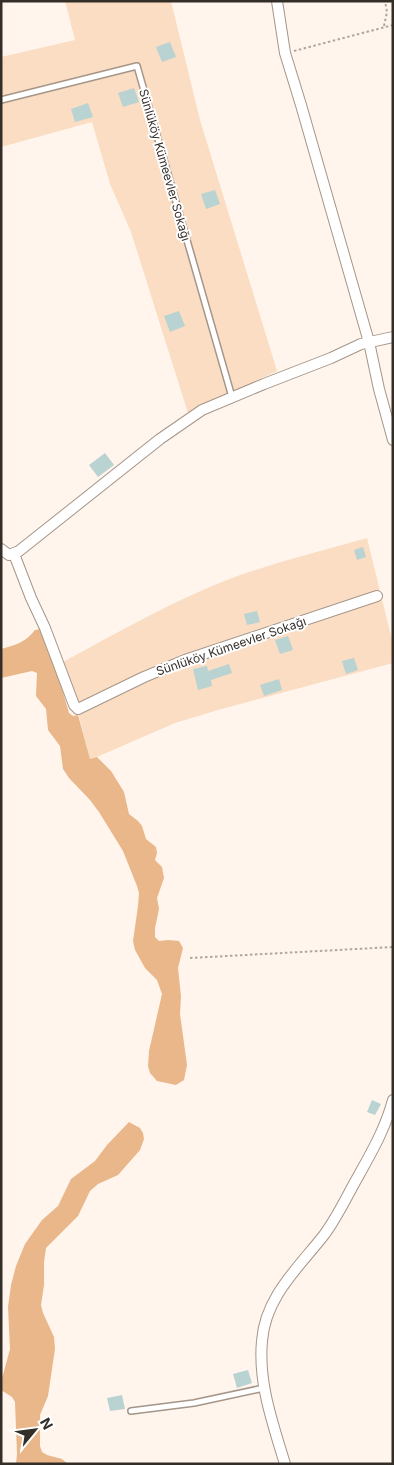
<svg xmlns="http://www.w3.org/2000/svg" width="394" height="1465" font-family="Inter,sans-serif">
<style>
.green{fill:#faddc3}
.forest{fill:#e9b78a}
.building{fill:#b9d2d2}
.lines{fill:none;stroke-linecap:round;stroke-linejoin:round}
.service-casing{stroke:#a59588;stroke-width:8}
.minor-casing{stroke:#a59588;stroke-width:12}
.path{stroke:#afa79f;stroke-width:2;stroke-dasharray:2.5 2.5;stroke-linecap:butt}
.service{stroke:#fff;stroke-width:5}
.minor{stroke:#fff;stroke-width:10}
.labels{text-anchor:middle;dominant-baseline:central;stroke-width:4;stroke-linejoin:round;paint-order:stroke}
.street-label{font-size:12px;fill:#342e29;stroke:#fff}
</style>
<rect width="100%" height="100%" fill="#fff5ec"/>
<g class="green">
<polygon points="65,1 171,1 200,120 277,371 188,413 131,232 110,184 92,122 1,147 1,57 75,40"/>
<path d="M367 538 393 644V663L218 710 175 723 90 760 76 704 61 663C117 633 172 601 232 578 276 562 321 551 367 538Z"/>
</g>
<g class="forest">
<path d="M41 629 53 658 69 713 73 716 78 715 90 759 97 757 111 771 124 792 129 814 138 821 142 826 146 839 156 847 157 853 155 860 162 867 164 878 157 898 159 909 155 928V937L159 941 168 940 179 941 183 948 178 968 181 996 180 1014 187 1065 184 1080 176 1085 157 1081 150 1073 148 1066 149 1051 162 994 157 980 145 968 135 950 133 941 138 906 139 893 137 886 123 851 99 812 90 800 69 778 63 769 60 746 48 730 46 709 36 696 37 673 32 671 1 678V649C16 645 26 642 35 630Z"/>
<polygon points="129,1122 140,1128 143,1133 144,1139 140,1150 118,1175 98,1184 90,1191 78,1216 46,1248 44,1262 44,1285 41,1305 43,1313 54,1337 55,1349 48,1396 40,1415 40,1446 42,1452 47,1455 62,1459 68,1464 16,1464 17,1454 15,1402 12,1397 1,1390 1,1382 10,1349 8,1307 11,1285 16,1266 25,1244 42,1220 58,1206 71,1179 95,1161 107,1145"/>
</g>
<g class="building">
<polygon points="170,42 176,57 162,62 156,47"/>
<polygon points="134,88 139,102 123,107 118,93"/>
<polygon points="88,103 93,117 75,122 71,109"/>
<polygon points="215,190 220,204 206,209 201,194"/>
<polygon points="179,311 185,326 170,332 164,316"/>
<polygon points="105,453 114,465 98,477 89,465"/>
<polygon points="363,547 366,557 357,560 354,550"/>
<polygon points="257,611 260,622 247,625 244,614"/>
<polygon points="288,636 293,650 280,654 275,640"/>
<polygon points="354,658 358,670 346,674 342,661"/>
<polygon points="229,664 232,673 211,680 212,686 198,690 193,669 207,666 208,671"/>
<polygon points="279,679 282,690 264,696 260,685"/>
<polygon points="372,1100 381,1104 375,1115 367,1112"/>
<polygon points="248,1370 252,1383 237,1388 233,1374"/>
<polygon points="122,1395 125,1409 110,1411 107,1398"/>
</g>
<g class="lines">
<g class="service-casing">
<g id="service">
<polyline points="1,100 137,66 232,397"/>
<polyline points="131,1411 194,1403 264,1388"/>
</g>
</g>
<g class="minor-casing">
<g id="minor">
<polyline points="277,1 285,53 301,105 369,342 379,389 393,440"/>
<polyline points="1,549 9,555 19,551 160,439 202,410 264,384 331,358 361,344 393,337"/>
<polyline points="14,554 31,598 45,628 74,705 78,709 144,677 185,660 377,596"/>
<path d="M285 1464C273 1424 258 1383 262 1341 265 1297 299 1267 324 1235 336 1219 345 1200 355 1182 370 1155 385 1130 393 1100"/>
</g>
</g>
<g class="path">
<polyline points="384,26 387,12 385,1"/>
<polyline points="294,51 393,25"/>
<polyline points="190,958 393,947"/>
</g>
<use href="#service" class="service"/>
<use href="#minor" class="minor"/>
</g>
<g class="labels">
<g class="street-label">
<text transform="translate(165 165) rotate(74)">Sünlüköy Kümeevler Sokağı</text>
<text transform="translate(231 646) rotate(-19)">Sünlüköy Kümeevler Sokağı</text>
</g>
</g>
<rect width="394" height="1465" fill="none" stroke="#342e29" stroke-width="5"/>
<g transform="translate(35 1430) rotate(61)" stroke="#ffffff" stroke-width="4" paint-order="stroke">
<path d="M0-4L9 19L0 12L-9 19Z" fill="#342e29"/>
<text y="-8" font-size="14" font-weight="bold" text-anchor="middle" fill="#342e29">N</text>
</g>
</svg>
